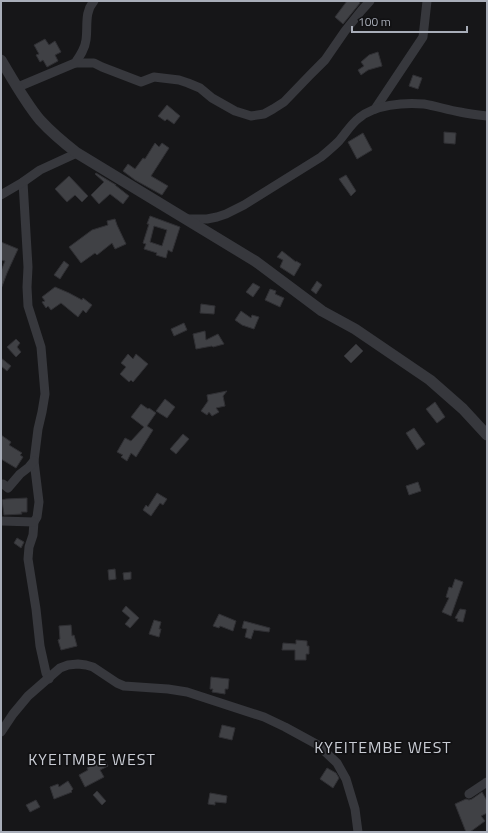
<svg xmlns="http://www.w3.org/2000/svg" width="488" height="833" font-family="'Titillium Web',sans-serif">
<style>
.building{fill:#404145;stroke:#303034;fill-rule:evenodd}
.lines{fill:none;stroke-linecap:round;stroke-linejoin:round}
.minor{stroke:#37383d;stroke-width:9}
.tertiary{stroke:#37383d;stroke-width:11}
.labels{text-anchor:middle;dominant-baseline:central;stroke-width:3.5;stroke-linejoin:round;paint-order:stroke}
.quarter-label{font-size:16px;letter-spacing:1px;fill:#c9ccd4;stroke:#111113}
</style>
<rect width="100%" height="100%" fill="#161618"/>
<g class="building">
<polygon points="347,1 358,1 360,3 343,24 335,17"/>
<polygon points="45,39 49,45 55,41 61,52 55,55 58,61 47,67 43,60 40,62 36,55 39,54 34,45"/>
<polygon points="378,52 382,66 368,70 361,75 358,70 364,66 361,62 369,55"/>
<polygon points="413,75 422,78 418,89 409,86"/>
<polygon points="167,105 180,116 174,124 167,119 165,121 158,116"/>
<polygon points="444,132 456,133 455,144 444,143"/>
<polygon points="363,133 372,150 357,159 348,142"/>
<polygon points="155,143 159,147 162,143 169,148 151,176 168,186 162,195 135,180 123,171 128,164 135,169 143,158 145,159"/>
<polygon points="96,173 116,185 115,185 129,196 123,204 110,194 99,204 91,195 104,182 95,174"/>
<polygon points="346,175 356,191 351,196 339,179"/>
<polygon points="69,176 88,196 82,202 75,195 67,202 55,189"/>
<path d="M150 216 180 227 172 252 168 250 166 258 156 255 157 253 144 249 146 244 143 243 149 224H147ZM154 226 167 230 162 246 150 242Z"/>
<polygon points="115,219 117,225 126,244 115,249 112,243 97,255 95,253 81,263 69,247 92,230 108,225 107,221"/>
<polygon points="1,242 18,249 7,273 1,289 1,271 5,261 1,260"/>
<polygon points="282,251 296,262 296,261 301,264 294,276 280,267 283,260 277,257"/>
<polygon points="64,261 69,265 60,279 54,275"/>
<polygon points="317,281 322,285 316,294 311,290"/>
<polygon points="253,283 260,287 253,297 246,292"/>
<polygon points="55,287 69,293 82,300 83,298 92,305 86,313 83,310 78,317 61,303 51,310 48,306 46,308 42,302 45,301 42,297"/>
<polygon points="270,289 276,291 275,294 284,298 280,307 265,300"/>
<polygon points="201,304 215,306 214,314 200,313"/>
<polygon points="241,311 251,318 252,315 259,317 254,329 242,325 235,320"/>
<polygon points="184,323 187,330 174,336 171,329"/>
<polygon points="205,331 206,340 218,334 224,344 213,347 212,346 196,349 193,334"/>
<polygon points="16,339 20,343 17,347 21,352 16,357 7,347"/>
<polygon points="356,344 363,351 351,363 344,356"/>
<polygon points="128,354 133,359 136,354 148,364 133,382 131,380 129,382 120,374 126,367 121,363"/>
<polygon points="1,358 11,366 7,371 1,366"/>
<polygon points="227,391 223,396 225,406 216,408 219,412 212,416 209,412 207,415 201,411 208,401 207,395"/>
<polygon points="165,399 175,407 167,418 156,411"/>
<polygon points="435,402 445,417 437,423 426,409"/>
<polygon points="141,404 148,409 149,408 156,413 147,426 153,430 136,457 131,453 127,461 121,457 123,455 117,452 125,438 131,441 144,427 131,417"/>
<polygon points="414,428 425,444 417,450 406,433"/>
<polygon points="183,434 189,439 176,454 170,449"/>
<polygon points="1,435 11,442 9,445 22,453 20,455 23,457 16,468 1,459"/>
<polygon points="418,482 421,491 409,495 406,486"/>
<polygon points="157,493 167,499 163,505 160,503 151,516 143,510 146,505 148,507"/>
<polygon points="27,498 27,512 21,512 22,514 4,515 2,500 6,499"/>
<polygon points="17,538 24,542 21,548 14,543"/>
<polygon points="115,569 116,579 109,580 108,570"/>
<polygon points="131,572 131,579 124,580 123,573"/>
<polygon points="455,579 463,582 451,616 442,612 449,598 446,597 449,587 452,588"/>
<polygon points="126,606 139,618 130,628 125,624 130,618 122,611"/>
<polygon points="460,609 466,610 463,622 457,621 458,619 455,618"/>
<polygon points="219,614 236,621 233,631 220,626 219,628 213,626"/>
<polygon points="154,620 161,622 159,629 161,629 159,637 149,634"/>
<polygon points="244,621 270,628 269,632 254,630 251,639 245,637 247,629 242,628"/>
<polygon points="71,625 72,636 74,635 77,646 61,650 58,640 60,639 59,626"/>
<polygon points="296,640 307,641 307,646 309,646 309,654 306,654 306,660 295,660 295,650 282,650 283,643 296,644"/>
<polygon points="211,677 229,679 228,689 225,689 225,694 212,692 213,689 210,689"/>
<polygon points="222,725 235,728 232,740 219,737"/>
<polygon points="104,758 108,766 100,770 104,777 85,787 79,775 88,770 87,768"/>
<polygon points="327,768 336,773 339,778 333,788 320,779"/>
<polygon points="68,781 73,789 71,791 72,792 54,799 50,787 58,784 59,787"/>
<polygon points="97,791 106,801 102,805 93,795"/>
<polygon points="482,792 487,801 487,813 481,816 485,821 470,832 466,832 455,804 466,799 469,800 472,799"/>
<polygon points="210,793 227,796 226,803 215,802 215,805 208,804"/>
<polygon points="36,800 40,807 30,812 26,805"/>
</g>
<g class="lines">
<g class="minor">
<polyline points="75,63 94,63 102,67 141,82 154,77 179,80 188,83 200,88 212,98 235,111 251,116 264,114 273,109 284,102 310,75 325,60 345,31 361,11 370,1"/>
<path d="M18 87 75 63C80 56 85 49 86 40 88 27 84 12 94 1"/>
<polyline points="375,109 423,37 427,1"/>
<polyline points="23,182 28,267 27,287 28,306 41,347 45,394 42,412 38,429 34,461 39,502 37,517 34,522 33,535 29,547 28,559 36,609 40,646 46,673 49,679"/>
<polyline points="1,195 23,182 40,170 77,153"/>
<path d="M187 219H207L217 217 226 214 244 205 321 157C327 152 333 147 339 141 346 133 351 124 359 118 374 105 404 102 424 104 436 106 448 110 460 112 469 114 478 115 487 116"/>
<polyline points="3,484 8,488 20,474 29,467 34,461"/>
<polyline points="1,521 34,522"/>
<polyline points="1,732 13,714 28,696 60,668 68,665 78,664 86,665 93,667 117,683 124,686 168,689 187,692 264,717 285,727 318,745 337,763 346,779 355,809 358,832"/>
<polyline points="469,794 487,782"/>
</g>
<path class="tertiary" d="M1 60C13 80 25 102 40 120 51 132 64 143 77 153L255 261 322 311 355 329 430 380 463 409 487 435"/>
</g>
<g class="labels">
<g class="quarter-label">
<text x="383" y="747">KYEITEMBE WEST</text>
<text x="92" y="759">KYEITMBE WEST</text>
</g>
</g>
<rect width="488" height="833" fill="none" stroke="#a8adb8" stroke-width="4"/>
<path d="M352 26v6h115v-6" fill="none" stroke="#a8adb8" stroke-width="2"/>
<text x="358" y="26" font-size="12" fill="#a8adb8" stroke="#111113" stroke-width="3" paint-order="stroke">100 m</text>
</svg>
